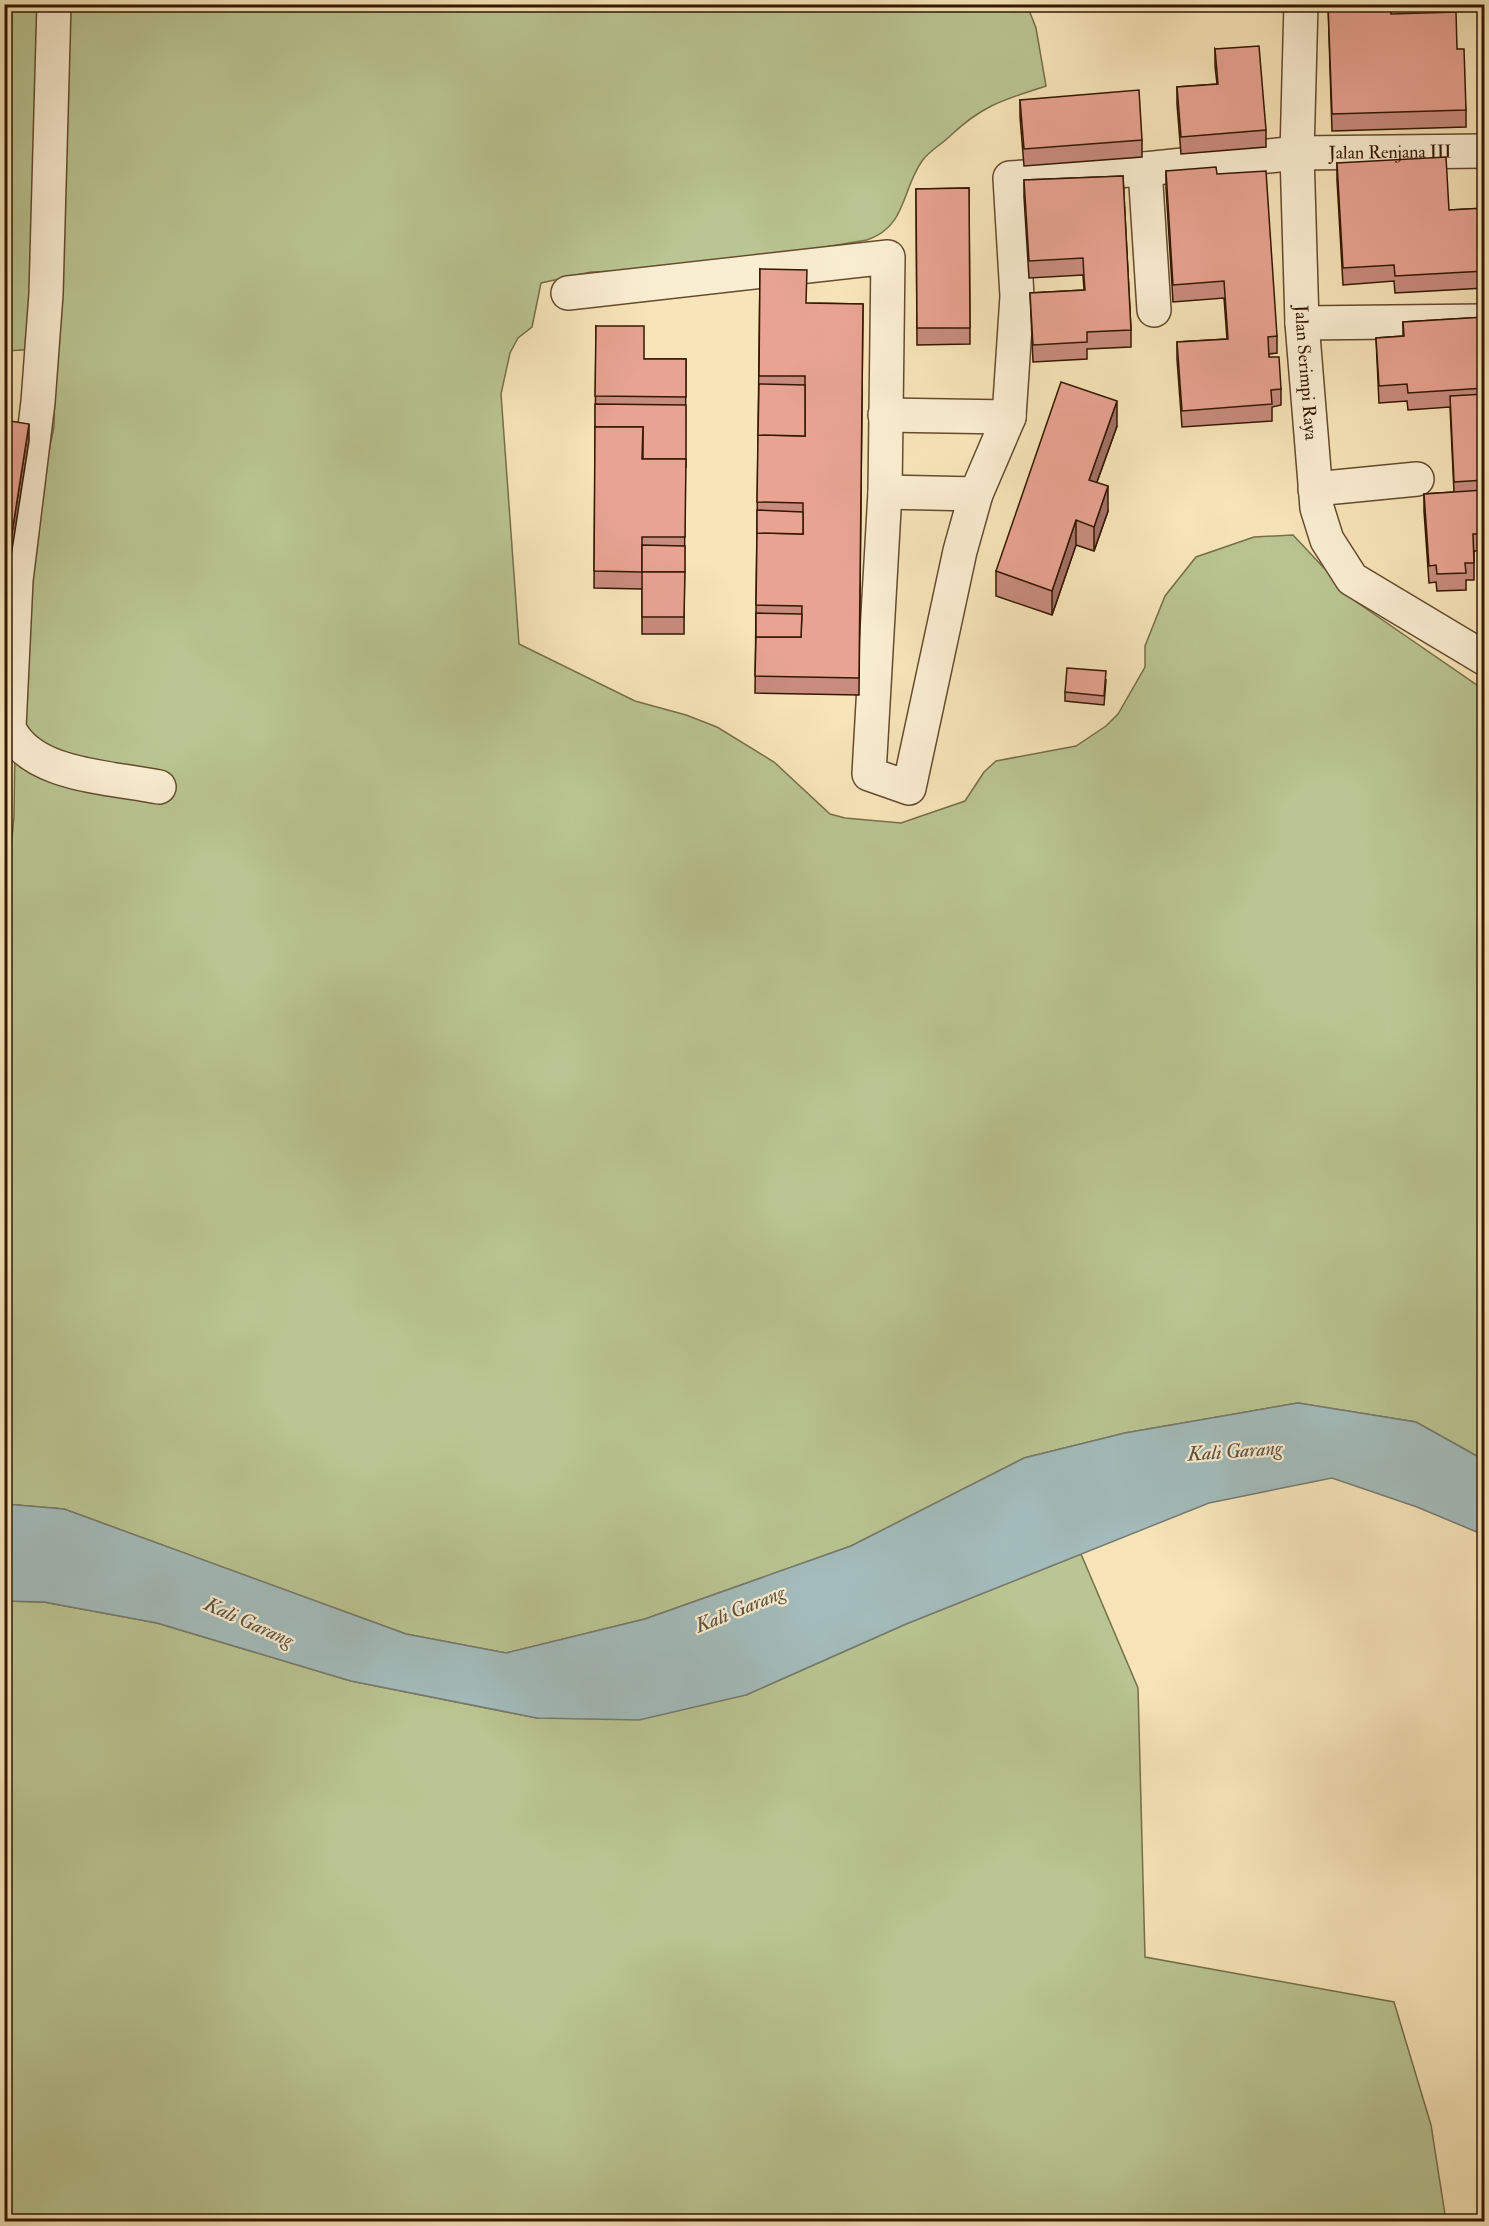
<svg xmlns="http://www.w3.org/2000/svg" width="1489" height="2226" font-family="'IM FELL Double Pica',serif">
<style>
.green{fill:#b9c592;stroke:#776e49;stroke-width:1.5}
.water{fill:#a3bcbb;stroke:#777a70;stroke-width:1.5}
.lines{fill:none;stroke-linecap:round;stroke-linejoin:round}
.street-casing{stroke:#664a2e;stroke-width:36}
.street{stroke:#faeed2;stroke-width:33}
.wall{fill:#c88c7e;stroke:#351700;stroke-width:1.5}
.shaded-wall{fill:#a27266;stroke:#351700;stroke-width:1.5}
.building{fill:#e8a392;stroke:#351700;stroke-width:1.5}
.labels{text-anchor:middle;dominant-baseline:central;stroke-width:4.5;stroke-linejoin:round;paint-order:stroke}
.street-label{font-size:18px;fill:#351700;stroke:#faeed2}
.water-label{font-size:20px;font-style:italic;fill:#5c5141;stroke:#faeed2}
</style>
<rect width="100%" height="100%" fill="#f7e5b9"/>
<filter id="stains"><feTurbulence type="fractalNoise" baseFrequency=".00333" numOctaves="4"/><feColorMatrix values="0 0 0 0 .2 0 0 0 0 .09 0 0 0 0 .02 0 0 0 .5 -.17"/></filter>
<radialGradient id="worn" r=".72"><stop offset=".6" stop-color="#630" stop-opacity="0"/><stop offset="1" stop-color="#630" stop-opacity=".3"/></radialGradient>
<g class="green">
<path d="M5 5H1027L1036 28 1046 86C1003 100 983 105 950 136 941 145 930 150 922 161 901 191 907 226 867 240L759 258 648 270 591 272 541 283 532 327 518 338 510 353 501 394 519 644 635 701 686 715 717 727 774 762 830 814 845 818 901 823 965 801 984 772 996 761 1076 746 1106 726 1118 714 1145 667V646L1165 596 1196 557 1254 537 1293 535 1355 601 1484 690V1460L1416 1422 1298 1403 1125 1433 1024 1458 851 1546 645 1619 506 1653 406 1634 64 1509 5 1504 4 877 9 868 14 817 17 599 54 427 55 378 40 349 5 351Z"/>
<polygon points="1081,1554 1138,1688 1145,1957 1394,2002 1431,2125 1446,2221 5,2222 5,1601 44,1602 157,1623 351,1681 537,1718 746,1695 906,1624"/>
</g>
<polygon class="water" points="1298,1403 1416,1422 1484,1460 1484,1535 1417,1507 1332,1478 1209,1503 906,1624 746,1695 639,1720 537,1718 351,1681 157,1623 44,1602 5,1601 5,1504 64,1509 406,1634 506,1653 645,1619 851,1546 1024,1458 1125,1433"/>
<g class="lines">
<g class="street-casing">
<g id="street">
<path d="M54 4 46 294 38 402 16 580 9 728C31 777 112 777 159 787"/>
<path id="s1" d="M1301 4 1297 153 1302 323 1317 508 1327 540 1352 579 1484 658"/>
<polyline points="1145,169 1154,310"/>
<path id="s2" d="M568 293 888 257 885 492 869 774 909 788 960 551 976 494 1009 417 1017 296 1010 178 1145 169 1297 153 1484 151"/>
<polyline points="1302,323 1484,321"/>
<polyline points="885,415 1009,417"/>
<polyline points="1315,489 1417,479"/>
<polyline points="885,492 976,494"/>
</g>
</g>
<use href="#street" class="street"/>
</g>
<g class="wall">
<polygon points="1328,4 1390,4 1391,14 1457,49 1466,110 1466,127 1332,131"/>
<polygon points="1215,49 1266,130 1266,147 1181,154 1177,104 1177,87 1217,84 1215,66"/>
<polygon points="1020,100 1142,140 1142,157 1024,166 1020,117"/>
<polygon points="1337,163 1449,210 1485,208 1485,288 1395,293 1394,281 1343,285 1337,180"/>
<polygon points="1166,171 1217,174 1277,336 1277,353 1269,354 1269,357 1281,389 1281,405 1272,407 1272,421 1182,427 1177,359 1177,342 1227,339 1224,298 1173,302 1166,188"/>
<polygon points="1123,176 1131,330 1131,347 1087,349 1087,359 1033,362 1030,293 1084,290 1083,275 1029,278 1024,197 1024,180"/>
<polygon points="969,188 970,344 917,345 916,189"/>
<polygon points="760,269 806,303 863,304 859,695 755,693"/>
<polygon points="1485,317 1485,551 1474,551 1474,580 1466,580 1466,590 1437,591 1436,582 1429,583 1424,511 1424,494 1454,492 1450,407 1408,410 1407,401 1379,403 1376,338 1403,336 1403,322"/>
<polygon points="596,326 644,359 686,359 684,634 642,634 642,588 642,589 594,588"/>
<polygon points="1117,426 1097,482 1108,511 1094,551 1076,545 1052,615 996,596 996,571"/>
<polygon points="1106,680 1104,705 1065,701 1065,692"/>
</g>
<g class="shaded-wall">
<polygon points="1117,401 1117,426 1089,504 1089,480"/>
<polygon points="29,424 29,441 4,601 4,584"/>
<polygon points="1108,486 1108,511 1094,551 1094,527"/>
<polygon points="1076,520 1076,545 1052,615 1052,591"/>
</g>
<g class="building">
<polygon points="1328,4 1390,4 1391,14 1456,12 1457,49 1464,49 1466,110 1332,114"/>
<polygon points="1259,46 1266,130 1181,137 1177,87 1218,84 1215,49"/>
<polygon points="1139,90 1142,140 1024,149 1020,100"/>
<polygon points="1446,157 1449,210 1485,208 1485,271 1395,276 1394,265 1343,268 1337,163"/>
<polygon points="1216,167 1217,174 1266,171 1277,336 1268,337 1269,357 1279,357 1281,389 1271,390 1272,404 1182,411 1177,342 1228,339 1224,281 1173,285 1166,171"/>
<polygon points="1123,176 1131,330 1087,332 1087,342 1033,345 1030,293 1085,290 1084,277 1083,258 1029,261 1024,180"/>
<polygon points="969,188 970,328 917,328 916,189"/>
<polygon points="760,269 807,270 806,303 863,304 859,678 755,676 756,637 801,637 802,606 756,605 757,533 803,534 803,503 757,502 758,435 805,436 805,376 759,376"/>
<polygon points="1485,317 1485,388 1408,393 1407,384 1379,386 1376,338 1404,336 1403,322"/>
<polygon points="596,326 644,326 644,359 686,359 686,397 595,396"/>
<polygon points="1061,382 1117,401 1089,480 1108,486 1094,527 1076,520 1052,591 996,571"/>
<polygon points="759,384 805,385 805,436 758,435"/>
<polygon points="1485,394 1485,480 1454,482 1450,396"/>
<polygon points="595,404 686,405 686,468 686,459 643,459 643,427 595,427 595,429"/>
<polygon points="4,420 29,424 4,584"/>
<polygon points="595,427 643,427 642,459 686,459 685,537 642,537 642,572 594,571"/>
<polygon points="1484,490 1485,534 1473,534 1474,563 1465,563 1466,573 1437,574 1436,565 1429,566 1424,494"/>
<polygon points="757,510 803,512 803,534 757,533"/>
<polygon points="642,545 685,546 685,572 642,572"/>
<polygon points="642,572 685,572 684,617 642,617"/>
<polygon points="756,613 802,614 801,637 756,637"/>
<polygon points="1067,668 1106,671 1104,696 1065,692"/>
</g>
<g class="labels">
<g class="street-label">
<text stroke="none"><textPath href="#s2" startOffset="1888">Jalan Renjana III</textPath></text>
<text stroke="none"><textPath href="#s1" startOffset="369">Jalan Serimpi Raya</textPath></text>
</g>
<g class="water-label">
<text transform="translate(1235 1451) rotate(-4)">Kali Garang</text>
<text transform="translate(740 1609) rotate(-22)">Kali Garang</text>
<text transform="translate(249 1622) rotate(24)">Kali Garang</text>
</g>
</g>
<rect width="1489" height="2226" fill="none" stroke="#f7e5b9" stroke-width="24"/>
<rect x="6" y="6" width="1477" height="2214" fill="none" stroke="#351700" stroke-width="3"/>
<rect x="12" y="12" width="1465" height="2202" fill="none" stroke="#351700" stroke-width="1.5"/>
<rect width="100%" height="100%" filter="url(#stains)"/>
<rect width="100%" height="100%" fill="url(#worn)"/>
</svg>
